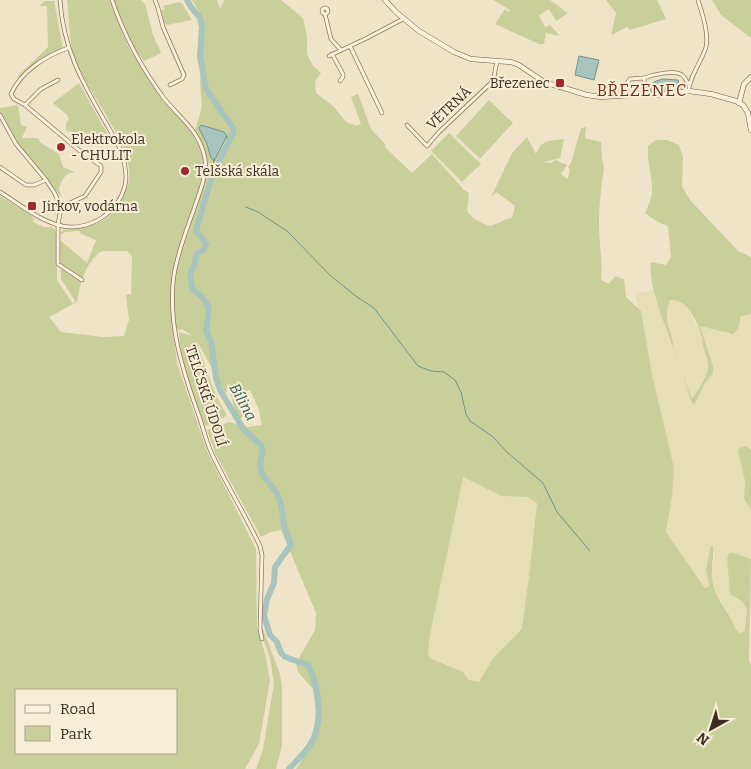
<svg xmlns="http://www.w3.org/2000/svg" width="751" height="769" font-family="Bitter,serif">
<style>
.farmland{fill:#e6deb5}
.green{fill:#c9cf9b;fill-rule:evenodd}
.water{fill:#a9c4bc;stroke:#6f938a}
.lines{fill:none;stroke-linecap:round;stroke-linejoin:round}
.stream{stroke:#6f938a;stroke-width:1}
.river{stroke:#a9c4bc;stroke-width:6}
.street-casing{stroke:#8d765c;stroke-width:4.5}
.secondary-casing{stroke:#6f573f;stroke-width:5.5}
.street{stroke:#faf1dc;stroke-width:3}
.secondary{stroke:#faf1dc;stroke-width:4.5}
.poi-dot{fill:#9e2a2b;stroke:#f7eed8;stroke-width:2}
.labels{text-anchor:middle;dominant-baseline:central;stroke-width:4;stroke-linejoin:round;paint-order:stroke}
.poi-label{font-size:14px;fill:#3d2e20;stroke:#f7eed8;text-anchor:start}
.street-label{font-size:14px;fill:#3d2e20;stroke:#f7eed8}
.water-label{font-size:15px;font-style:italic;fill:#2f5d5a;stroke:#f7eed8}
.quarter-label{font-size:16px;letter-spacing:1px;fill:#6b2e1e;stroke:#f7eed8}
</style>
<rect width="100%" height="100%" fill="#f0e4c8"/>
<g class="farmland">
<polygon points="654,290 674,348 674,342 666,319 665,311 670,300 677,300 686,305 696,325 699,327 708,364 708,371 692,399 694,404 704,385 713,373 713,366 700,325 711,327 730,334 738,329 741,316 751,314 751,450 738,451 745,480 744,499 751,510 751,559 731,552 727,559 730,593 731,595 742,601 747,609 747,620 745,631 742,633 735,630 732,621 719,599 712,585 712,573 715,555 713,546 710,549 706,570 709,586 705,588 670,538 666,531 674,468 652,374 641,312 637,305 635,294 636,293"/>
<polygon points="462,477 501,496 528,497 537,503 532,551 522,629 494,657 479,683 469,680 463,672 432,659 428,655 430,635"/>
</g>
<g class="green">
<path d="M67 0H109L129 48 163 101 179 115 191 132 196 128 202 106 200 84 204 24 199 12 192 0H217L220 9 224 0H281L303 18 307 36V54L313 66 321 73 315 81 316 93 334 107 346 122 357 126 361 124 351 97 358 94 371 129 386 145 384 146 412 173 432 154 464 190 469 193 467 211C473 219 480 223 490 226 498 224 504 219 512 218L515 206 496 192 491 197 512 153 527 137 536 154C542 139 550 141 564 139L560 158 543 162 552 163 555 160 567 165 561 174 568 179 570 169 568 168 572 160 581 128 586 127 585 138 601 142 602 159 604 168C601 186 599 207 599 226 599 244 603 261 601 280L609 284 615 276 624 279 626 297 641 311 652 374 674 468 672 497 666 531 670 538 705 588 709 586 706 570 710 549 711 546H713C714 556 712 563 712 573 711 590 721 603 730 617 734 623 734 629 740 633L745 631 747 609 742 601 731 595 730 593 727 559 729 553 731 552 751 559 749 661 751 665V769H296L319 734 313 689 298 672 296 663 315 630 316 613 281 530 271 532 261 537 216 455 207 430 229 422 248 427 262 425 259 410 250 390 242 393 235 376 243 399 238 400 243 406 245 414 240 419 234 408 228 382 226 394 197 341C205 367 213 392 227 415L217 422 205 426C195 398 180 362 179 332L193 336 182 329 173 331 177 363 207 451 256 549 257 628 265 653 270 680 259 744 245 769H0V196L30 214 34 219 33 222 44 227H52L55 230 57 240V280L73 304 75 301 61 279 60 240 87 263 96 240 81 234 79 231 64 232 63 234H60L63 230C87 228 112 224 122 198 124 193 128 186 129 181 136 146 83 89 73 53 69 38 69 16 67 0ZM201 125 224 132 226 141 215 159 211 158 207 144 200 130 199 127ZM102 251H127L132 256 131 294 126 295 129 320 124 336 104 337 61 332 49 317 77 302C80 283 85 262 102 251ZM463 477 501 496 528 497 537 503 530 568 522 629 494 657 479 682 469 680 463 672 432 659 428 655 430 635ZM16 690H176V753H16Z"/>
<polygon points="113,0 141,0 145,4 153,35 161,53 144,61 132,45"/>
<polygon points="493,0 550,0 568,13 556,21 549,9 539,15 545,27 550,25 560,36 546,33 544,44 539,44 495,24 505,9 509,12 510,10"/>
<polygon points="606,0 657,0 666,19 630,30 627,27 611,35 616,13"/>
<polygon points="712,0 751,0 751,38 721,15"/>
<polygon points="45,1 54,1 63,48 44,58 19,80 18,76 48,47 47,6 39,6"/>
<polygon points="179,2 182,3 192,20 167,25 163,23 160,11 164,10 163,6"/>
<polygon points="79,83 107,133 105,136 66,131 66,123 69,119 67,115 53,103"/>
<polygon points="489,100 513,123 480,159 456,136"/>
<path d="M18 105 21 125 27 127 22 138H38L41 143 59 154 63 167 75 172C64 174 62 179 59 189L62 198 18 145 0 113V108Z"/>
<polygon points="449,133 481,164 462,182 431,151"/>
<path d="M656 140H667L679 145 683 157 682 186 690 200 738 251 751 257V314L741 316 738 329 733 334 700 326 713 366V373L704 385 694 405 691 401C686 383 680 366 674 349 666 328 647 282 651 262L666 265 671 257 668 226 656 221 645 213C649 205 653 195 652 186 651 172 647 161 648 146ZM670 300C689 298 702 329 703 345 704 353 709 360 708 368 707 378 697 390 692 399L674 350C673 328 661 324 670 300Z"/>
<polygon points="746,446 751,450 751,510 744,499 745,481 738,451 740,448"/>
<polygon points="260,629 263,629 280,674 282,687 282,746 276,769 256,769 263,749 274,683 270,659"/>
</g>
<g class="water">
<polygon points="579,56 599,60 594,80 575,75"/>
<polygon points="663,79 678,80 681,89 651,93 650,85 656,81"/>
<polygon points="201,125 224,132 227,136 214,161 211,158 207,144 199,128"/>
</g>
<g class="lines">
<g class="stream">
<polyline points="226,137 231,137"/>
<polyline points="213,173 214,159"/>
<polyline points="246,207 258,212 287,231 331,276 357,297 374,308 418,366 431,371 444,372 455,380 461,392 466,414 470,421 492,436 508,453 543,483 557,512 590,551"/>
</g>
<path class="river" d="M187 0 191 7 200 18 202 27 200 56 206 89 233 128V133L213 173 196 230 206 244 203 250 196 254 195 264 190 274 192 288 203 298 209 308 206 331 211 341 216 378 220 390 244 430 261 445 263 450C253 481 273 478 280 501 283 510 282 519 285 528 286 534 291 539 290 546L275 567 274 583 267 599 264 616 270 635 277 642 281 653 285 657 308 665C319 686 324 724 310 745 304 754 296 761 289 769"/>
<g class="street-casing">
<g id="street">
<path d="M112 0C124 35 141 67 163 97 179 118 200 130 205 159 207 173 201 189 196 203 188 227 178 250 174 275 167 323 183 372 199 416 203 428 206 440 211 452 226 484 245 514 260 546L262 555 260 629 262 639"/>
<polyline points="155,0 158,8 163,27 184,75 182,79 170,85"/>
<circle cx="325" cy="11" r="3"/>
<polyline points="325,14 331,39 341,50"/>
<polyline points="350,46 382,113"/>
<path d="M68 48C46 56 21 71 11 94L14 99 25 105 80 151 101 166V172L85 196 61 207 58 225V264L82 280"/>
<polyline points="332,54 343,74 343,77 340,81"/>
<polyline points="329,56 367,38 403,19"/>
<path d="M689 91C688 79 703 59 706 47 709 33 702 13 698 0"/>
<polyline points="626,95 627,83 630,79 644,78"/>
<path d="M645 95 644 78C652 75 675 69 682 75 685 77 687 82 689 85"/>
<polyline points="25,105 41,89 58,80"/>
<polyline points="0,115 16,144 46,180 54,192 61,207"/>
<polyline points="407,125 427,146 439,132 491,83 494,77 497,61"/>
<polyline points="0,167 26,185 34,185 46,180"/>
<path d="M0 192C18 203 37 219 58 225 88 234 124 211 126 178 126 169 124 161 122 152 94 99 64 62 60 0"/>
</g>
</g>
<g class="secondary-casing">
<g id="secondary">
<polyline points="385,0 396,12 419,31 454,52 471,59 511,62 519,65 544,82 587,95 601,97 631,95 657,95 689,91 711,94 736,101 743,105 748,113 751,130"/>
<polyline points="739,103 744,84 751,77"/>
</g>
</g>
<use href="#street" class="street"/>
<use href="#secondary" class="secondary"/>
</g>
<g class="poi-dot">
<rect x="555" y="78" width="10" height="10" rx="2.5"/>
<circle cx="61" cy="147" r="5"/>
<circle cx="185" cy="171" r="5"/>
<rect x="27" y="201" width="10" height="10" rx="2.5"/>
</g>
<g class="labels">
<g class="poi-label">
<text x="550" y="83" text-anchor="end">Březenec</text>
<text x="71" y="139">Elektrokola<tspan x="71" dy="16">- CHULIT</tspan></text>
<text x="195" y="171">Telšská skála</text>
<text x="42" y="206">Jirkov, vodárna</text>
</g>
<g class="street-label">
<text transform="translate(449 108) rotate(-44)">VĚTRNÁ</text>
<text transform="translate(206 396) rotate(72)">TELČSKÉ ÚDOLÍ</text>
</g>
<g class="water-label">
<text transform="translate(243 402) rotate(61)">Bílina</text>
</g>
<g class="quarter-label">
<text x="642" y="90">BŘEZENEC</text>
</g>
</g>
<rect x="15" y="689" width="162" height="65" fill="#f7eed8" stroke="#ada18e"/>
<rect x="25" y="705" width="25" height="8" fill="#faf1dc" stroke="#ada18e"/>
<text x="60" y="714" font-size="15" fill="#3d2e20">Road</text>
<rect x="25" y="726" width="25" height="15" fill="#c9cf9b" stroke="#ada18e"/>
<text x="60" y="739" font-size="15" fill="#3d2e20">Park</text>
<g transform="translate(711 729) rotate(219)" stroke="#f7eed8" stroke-width="4" paint-order="stroke">
<path d="M0-4L9 19L0 12L-9 19Z" fill="#3d2e20"/>
<text y="-8" font-size="14" font-weight="bold" text-anchor="middle" fill="#3d2e20">N</text>
</g>
</svg>
